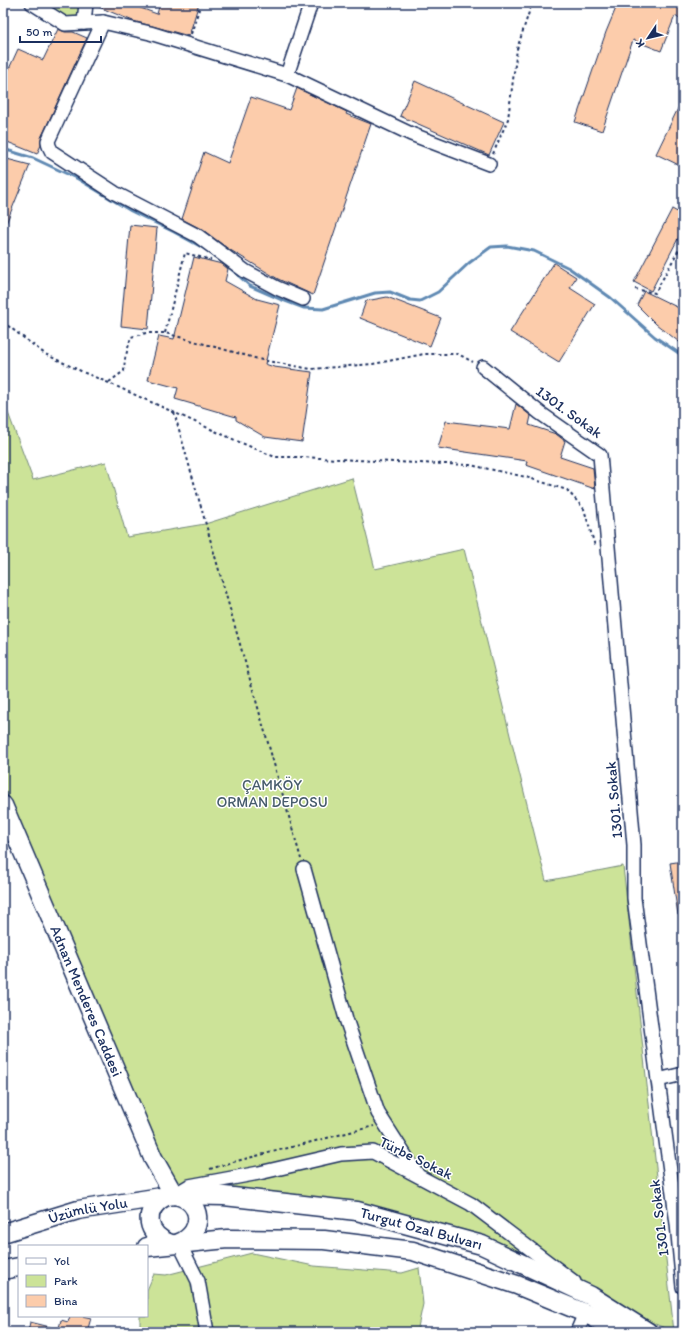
<svg xmlns="http://www.w3.org/2000/svg" width="686" height="1335" font-family="Itim,sans-serif">
<style>
.green{fill:#cce398;stroke:#74897b}
.lines{fill:none;stroke-linecap:round;stroke-linejoin:round}
.stream{stroke:#5f89b3;stroke-width:3}
.building{fill:#fcccab;stroke:#1b2f5e}
.street-casing{stroke:#1b2f5e;stroke-width:16}
.secondary-casing{stroke:#1b2f5e;stroke-width:21}
.path{stroke:#1b2f5e;stroke-width:2;stroke-dasharray:3 3;stroke-linecap:butt}
.street{stroke:#fff;stroke-width:13}
.secondary{stroke:#fff;stroke-width:18}
.labels{text-anchor:middle;dominant-baseline:central;stroke-width:3;stroke-linejoin:round;paint-order:stroke}
.street-label{font-size:15px;fill:#1b2f5e;stroke:#fff}
.park-label{font-size:15px;fill:#475c6c;stroke:#fff}
</style>
<rect width="100%" height="100%" fill="#fff"/>
<filter id="ink" filterUnits="userSpaceOnUse"><feTurbulence type="fractalNoise" baseFrequency=".025" numOctaves="2"/><feDisplacementMap in="SourceGraphic" scale="8" xChannelSelector="R" yChannelSelector="G"/><feConvolveMatrix kernelMatrix="1 2 1 2 8 2 1 2 1" color-interpolation-filters="sRGB"/></filter>
<g filter="url(#ink)">
<g class="green">
<polygon points="38,3 80,3 78,21 66,21"/>
<polygon points="3,410 7,410 33,480 106,462 127,537 205,524 352,478 375,569 464,549 546,881 623,866 674,1332 399,1215 174,1195 3,785"/>
<polygon points="252,1253 314,1266 402,1273 419,1268 423,1304 417,1332 140,1332 140,1316 147,1316 147,1290 154,1274 166,1275"/>
</g>
<g class="lines">
<g class="stream">
<polyline points="3,149 33,158 78,179 131,211 174,232 207,250"/>
<polyline points="230,268 250,286 280,299 304,308 323,309 375,293 390,292 410,300 420,301 438,292 469,263 491,247 507,246 534,251 569,268 611,298 655,337 683,356"/>
</g>
</g>
<g class="building">
<polygon points="94,3 127,3 157,14 160,3 199,3 189,36 133,21 94,5"/>
<polygon points="618,3 683,3 683,21 675,16 661,51 633,40 602,131 575,122 606,32"/>
<polygon points="58,29 65,32 73,32 87,38 41,138 41,145 37,154 5,141 7,135 3,133 3,82 18,49 43,60"/>
<polygon points="415,81 504,122 489,155 400,116"/>
<polygon points="297,88 347,112 346,114 371,124 313,295 278,279 227,248 203,230 182,219 204,152 228,163 251,97 289,110"/>
<polygon points="683,98 683,167 656,154"/>
<polygon points="3,158 30,165 3,231"/>
<polygon points="672,209 683,215 683,229 651,291 634,282"/>
<polygon points="130,225 157,228 148,329 121,326"/>
<polygon points="194,257 222,264 228,269 225,281 257,299 280,305 265,364 274,367 312,372 302,442 265,437 236,420 236,417 175,399 178,388 148,380 159,336 174,339"/>
<polygon points="554,263 576,277 570,288 595,304 559,362 510,332"/>
<polygon points="644,291 683,310 683,345 656,324 637,305"/>
<polygon points="387,297 441,318 430,346 360,318 366,301"/>
<polygon points="516,404 531,416 529,425 556,434 565,441 560,457 593,468 595,489 526,465 527,461 438,448 446,421 510,429"/>
<polygon points="683,861 683,915 678,915 670,863"/>
<polygon points="70,1316 82,1316 91,1318 87,1332 58,1332 61,1320 68,1322"/>
<polygon points="30,1322 58,1329 57,1332 28,1332"/>
</g>
<g class="lines">
<g class="street-casing">
<g id="street">
<polyline points="32,3 65,24 103,22 150,33 287,75 411,134 489,164"/>
<polyline points="103,22 48,141 49,146 52,152 115,193 198,236 245,271 277,288 303,299"/>
<polyline points="84,23 86,3"/>
<polyline points="287,75 311,3"/>
<polyline points="483,367 540,413 600,455 634,845 634,898 677,1224 683,1287"/>
<polyline points="304,869 346,1019 378,1113 417,1174"/>
<polyline points="658,1080 683,1074"/>
<polyline points="174,1195 189,1186 259,1173 341,1154 373,1152 471,1204 574,1282"/>
<polyline points="179,1243 198,1281 207,1332"/>
<polyline points="577,1332 585,1313"/>
</g>
</g>
<g class="secondary-casing">
<g id="secondary">
<path id="s1" d="M3 805 153 1158 174 1195"/>
<path d="M175 1195C203 1201 205 1232 179 1243"/>
<path d="M166 1196C141 1210 146 1235 171 1244"/>
<path id="s2" d="M3 1233 78 1210 174 1195 224 1196 357 1211 482 1245 591 1296 648 1332"/>
<polyline points="147,1247 227,1239 324,1240 413,1251 517,1285 585,1313 621,1332"/>
<polyline points="3,1270 19,1267"/>
</g>
</g>
<g class="path">
<polyline points="191,34 201,3"/>
<polyline points="493,154 508,119 517,49 532,3"/>
<polyline points="635,289 655,293 683,242"/>
<polyline points="3,322 45,354 85,373 109,383 237,441 275,457 302,457 393,462 470,465 526,477 567,490 584,509 595,546"/>
<polyline points="165,333 185,253 211,260"/>
<polyline points="109,382 124,371 125,359 131,337 146,333 165,333 262,360 311,369 373,364 424,354 458,354 473,362"/>
<polyline points="174,412 301,859"/>
<polyline points="210,1169 233,1162 374,1126"/>
</g>
<use href="#street" class="street"/>
<use href="#secondary" class="secondary"/>
</g>
</g>
<g class="labels">
<g class="street-label">
<text transform="translate(569 412) rotate(36)">1301. Sokak</text>
<text transform="translate(614 800) rotate(-95)">1301. Sokak</text>
<text stroke="none"><textPath href="#s1" startOffset="213">Adnan Menderes Caddesi</textPath></text>
<text transform="translate(416 1158) rotate(26)">Türbe Sokak</text>
<text stroke="none"><textPath href="#s2" startOffset="88">Üzümlü Yolu</textPath></text>
<text transform="translate(659 1218) rotate(-97)">1301. Sokak</text>
<text stroke="none"><textPath href="#s2" startOffset="426">Turgut Özal Bulvarı</textPath></text>
</g>
<g class="park-label">
<text x="272" y="785">ÇAMKÖY<tspan x="272" dy="17">ORMAN DEPOSU</tspan></text>
</g>
</g>
<rect width="686" height="1335" fill="none" stroke="#fff" stroke-width="16"/>
<rect x="8" y="8" width="670" height="1319" fill="none" stroke="#1b2f5e" stroke-width="1.5" filter="url(#ink)"/>
<rect x="18" y="1245" width="130" height="72" fill="#ffffff" stroke="#a4acbf"/>
<rect x="26" y="1258" width="20" height="6" fill="#ffffff" stroke="#a4acbf"/>
<text x="54" y="1265" font-size="12" fill="#1b2f5e">Yol</text>
<rect x="26" y="1275" width="20" height="12" fill="#cce398" stroke="#a4acbf"/>
<text x="54" y="1285" font-size="12" fill="#1b2f5e">Park</text>
<rect x="26" y="1295" width="20" height="12" fill="#fcccab" stroke="#a4acbf"/>
<text x="54" y="1305" font-size="12" fill="#1b2f5e">Bina</text>
<g transform="translate(648 38) rotate(235)" stroke="#ffffff" stroke-width="3" paint-order="stroke">
<path d="M0-3L7 15L0 10L-7 15Z" fill="#1b2f5e"/>
<text y="-6" font-size="11" font-weight="bold" text-anchor="middle" fill="#1b2f5e">K</text>
</g>
<path d="M20 36v6h81v-6" fill="none" stroke="#1b2f5e" stroke-width="2"/>
<text x="26" y="36" font-size="12" fill="#1b2f5e" stroke="#ffffff" stroke-width="3" paint-order="stroke">50 m</text>
</svg>
